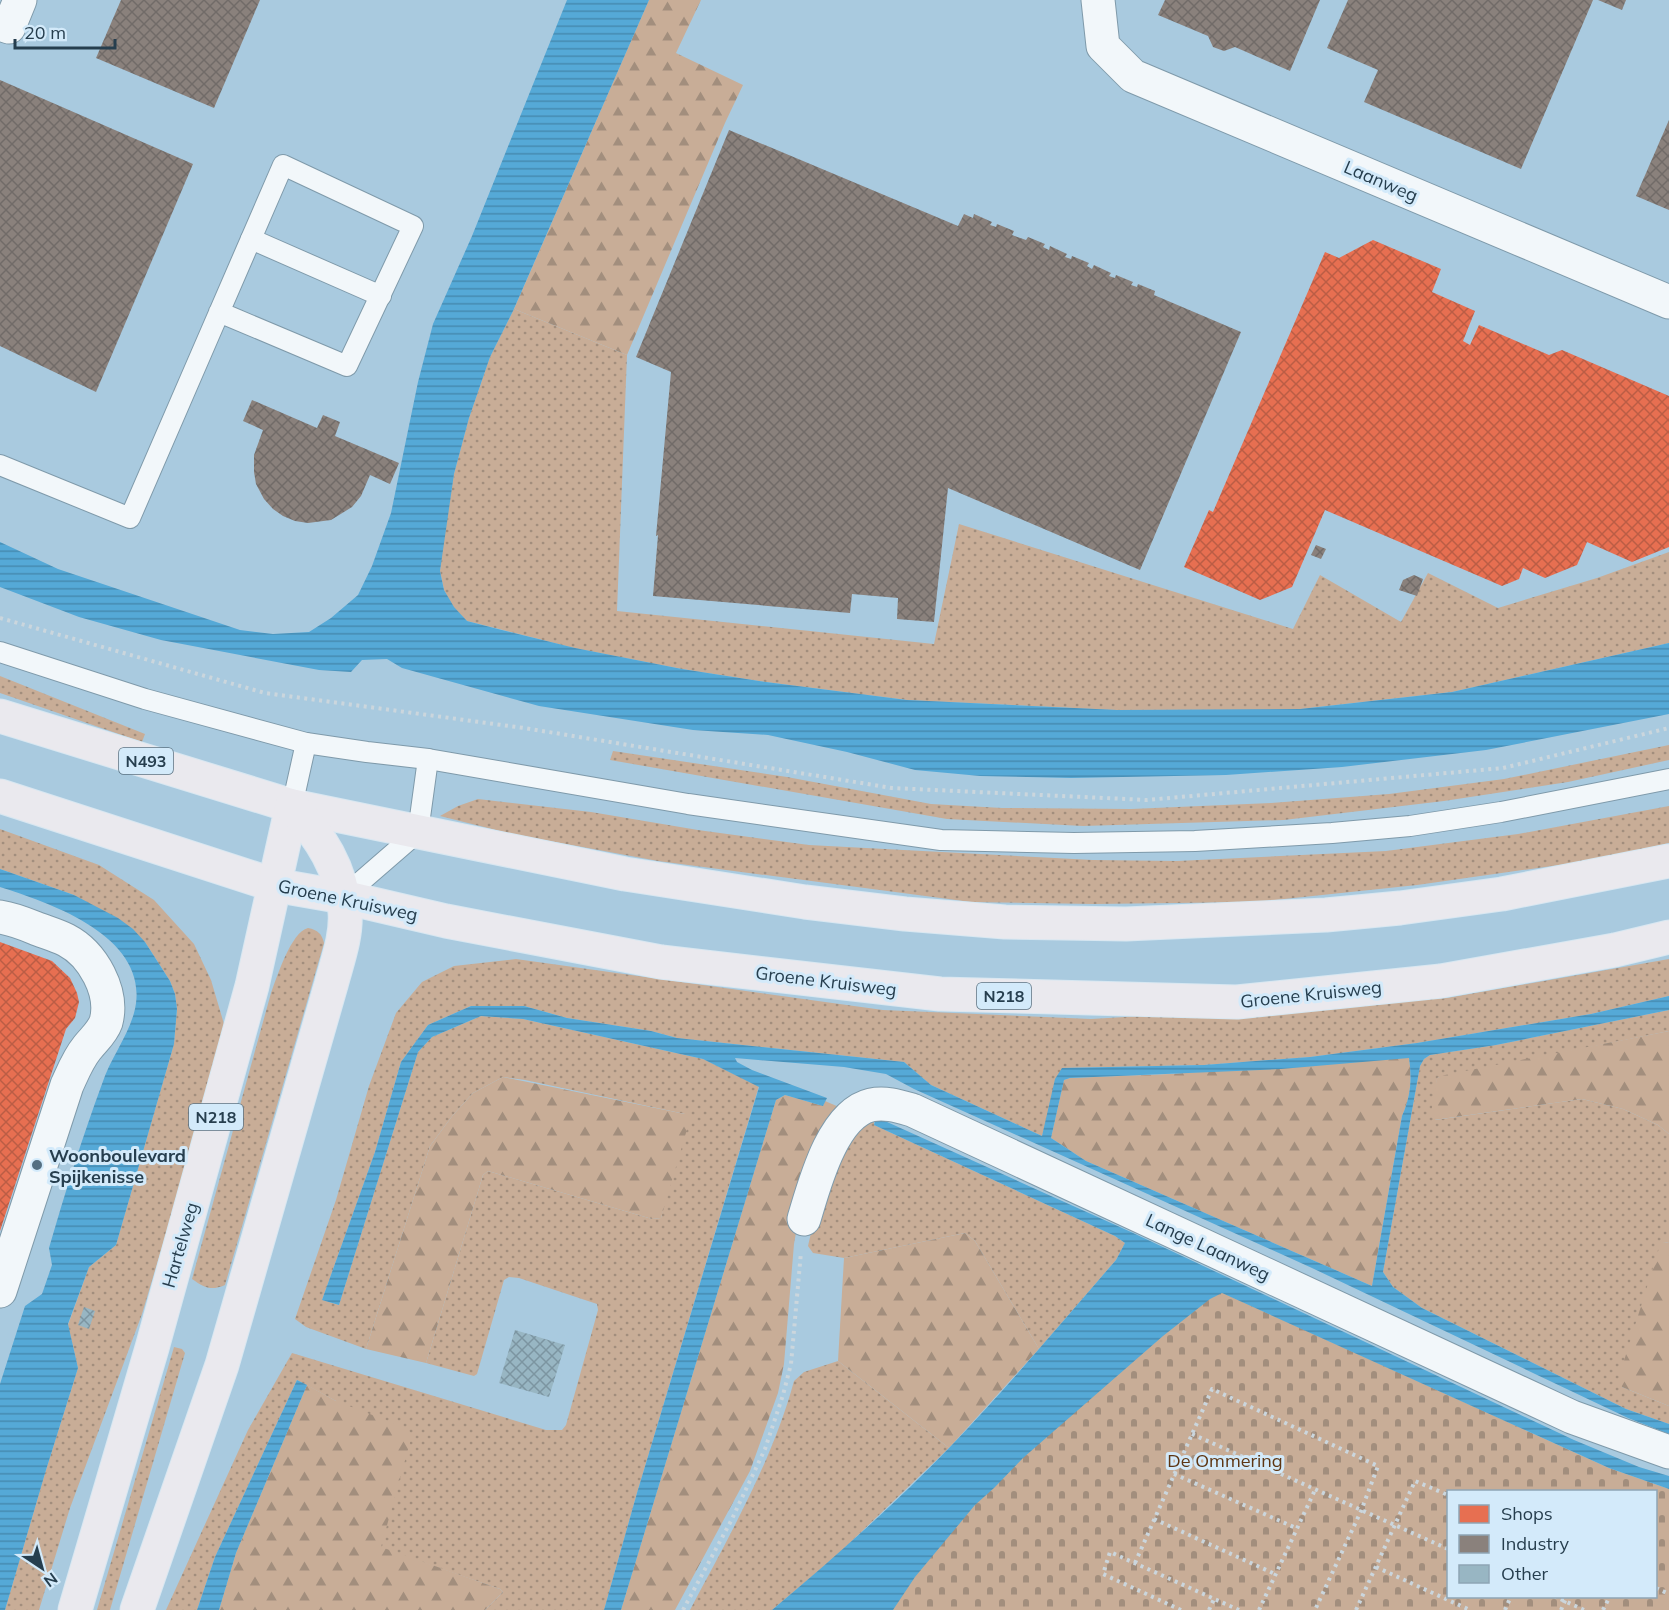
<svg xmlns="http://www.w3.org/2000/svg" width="1669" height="1610" font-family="Mulish,sans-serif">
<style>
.grass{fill:url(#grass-dots)}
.forest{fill:url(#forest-firs)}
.cemetery{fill:url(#cemetery-stones);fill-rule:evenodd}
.water{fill:url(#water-rules);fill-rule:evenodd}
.shops{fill:url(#shops-cross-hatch)}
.industry{fill:url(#industry-cross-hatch)}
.building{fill:url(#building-cross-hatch)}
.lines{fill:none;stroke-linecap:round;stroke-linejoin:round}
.service-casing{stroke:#7f9aaa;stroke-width:22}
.minor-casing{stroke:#7f9aaa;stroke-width:35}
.primary-casing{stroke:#d8e7f1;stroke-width:35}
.path{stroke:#cbd6dd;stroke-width:4;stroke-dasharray:3 4.5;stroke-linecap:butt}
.service{stroke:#f2f7fa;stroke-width:20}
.minor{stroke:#f2f7fa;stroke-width:33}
.primary{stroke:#eae9ee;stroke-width:33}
.poi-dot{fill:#546f81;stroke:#d3eafa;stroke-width:2}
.labels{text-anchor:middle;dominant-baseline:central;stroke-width:6;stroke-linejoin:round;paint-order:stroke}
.shield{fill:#d3eafa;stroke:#5a7282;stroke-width:1.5}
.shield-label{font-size:16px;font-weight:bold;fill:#263e4e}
.street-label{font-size:18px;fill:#263e4e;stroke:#d3eafa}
.poi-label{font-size:18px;font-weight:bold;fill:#263e4e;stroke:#d3eafa;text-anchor:start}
.park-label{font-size:18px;fill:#5d3512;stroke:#d3eafa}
</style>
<defs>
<pattern id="grass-dots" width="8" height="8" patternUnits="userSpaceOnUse" patternTransform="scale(1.5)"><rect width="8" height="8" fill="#c8ad97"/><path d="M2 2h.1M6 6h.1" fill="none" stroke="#a28e7d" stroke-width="1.8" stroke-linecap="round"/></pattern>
<pattern id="forest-firs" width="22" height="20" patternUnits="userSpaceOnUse" patternTransform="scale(1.5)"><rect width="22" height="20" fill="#c8ad97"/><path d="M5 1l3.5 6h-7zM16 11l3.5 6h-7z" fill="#a28e7d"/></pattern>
<pattern id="cemetery-stones" width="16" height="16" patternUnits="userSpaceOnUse" patternTransform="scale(1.5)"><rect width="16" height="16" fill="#c8ad97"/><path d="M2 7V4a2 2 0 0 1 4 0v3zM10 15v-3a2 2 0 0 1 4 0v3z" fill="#a28e7d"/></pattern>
<pattern id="water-rules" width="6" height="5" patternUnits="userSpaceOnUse" patternTransform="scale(1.5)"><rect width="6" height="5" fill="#55a9d7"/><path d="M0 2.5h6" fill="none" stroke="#468bb1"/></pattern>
<pattern id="shops-cross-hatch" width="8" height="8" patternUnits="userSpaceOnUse" patternTransform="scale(1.5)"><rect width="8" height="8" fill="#e76f51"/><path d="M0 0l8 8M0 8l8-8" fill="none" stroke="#bb5d45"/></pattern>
<pattern id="industry-cross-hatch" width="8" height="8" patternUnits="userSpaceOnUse" patternTransform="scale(1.5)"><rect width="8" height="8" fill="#8a817c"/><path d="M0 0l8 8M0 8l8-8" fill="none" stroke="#716b68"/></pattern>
<pattern id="building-cross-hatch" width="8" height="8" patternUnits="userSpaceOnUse" patternTransform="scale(1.5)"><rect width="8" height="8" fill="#98b6c3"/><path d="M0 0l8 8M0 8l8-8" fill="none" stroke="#7c95a1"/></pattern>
</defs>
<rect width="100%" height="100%" fill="#a9cadf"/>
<g class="grass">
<polygon points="514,309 627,355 617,611 934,644 959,524 1293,629 1320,575 1401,622 1428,573 1498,608 1597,578 1669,552 1669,643 1452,692 1300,709 1117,710 907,700 759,681 682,669 574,648 467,621 453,607 444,590 440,571 444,536 454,474 469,418 490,357"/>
<polygon points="0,676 145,734 142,742 0,693"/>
<polygon points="1669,745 1669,760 1568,782 1444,801 1284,820 1083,826 947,819 610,760 613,751 787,777 931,804 1002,808 1131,809 1271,803 1389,794 1504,779"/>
<polygon points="478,799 591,812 698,830 809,845 1093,860 1177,861 1386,851 1518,834 1669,806 1669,843 1601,859 1417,885 1256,902 1094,904 971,902 658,861 512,834 440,816 458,806"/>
<polygon points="0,829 99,865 154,900 194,944 211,980 224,1024 191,1150 142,1314 70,1508 39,1610 5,1610 46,1470 78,1368 68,1325 89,1267 116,1245 174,1044 177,1009 175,994 170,981 145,942 74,895 0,869"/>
<path d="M308 928C318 930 322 934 324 943L225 1285C211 1291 205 1288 192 1279L271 993C277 977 291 932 308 928Z"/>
<polygon points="516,959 883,1010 1091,1019 1447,998 1669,959 1669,996 1591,1014 1417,1043 1310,1057 1204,1065 1062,1068 1042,1136 931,1085 904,1062 677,1038 651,1031 567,1018 524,1006 471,1006 428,1025 401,1062 375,1152 322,1300 339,1305 418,1052 432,1037 481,1016 523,1019 703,1059 759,1086 637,1493 604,1610 485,1610 503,1592 500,1589 381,1548 336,1401 297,1380 215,1557 197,1610 166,1610 248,1430 292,1353 546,1430 562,1430 566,1425 598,1310 597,1304 519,1278 509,1277 504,1280 477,1374 474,1376 426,1363 483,1175 488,1171 652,1219 661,1218 685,1114 525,1080 503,1077 473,1093 453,1115 430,1146 366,1349 306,1327 295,1319 336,1200 369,1086 396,1013 422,982 454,966"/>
<polygon points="1669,1010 1669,1031 1437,1078 1435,1120 1582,1099 1623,1109 1658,1125 1669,1134 1669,1243 1664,1242 1622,1387 1669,1406 1669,1424 1626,1409 1422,1308 1393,1287 1383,1272 1420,1066 1424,1059 1430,1055 1496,1045"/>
<polygon points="864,1117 874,1122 874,1125 1115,1236 1125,1243 1116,1260 1039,1349 975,1241 965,1233 844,1258 813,1253 808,1246 818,1202"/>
<polygon points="174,1347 182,1349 185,1353 110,1610 97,1610"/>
<path d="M838 1361 949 1448 834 1558 772 1610H690C729 1536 772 1462 794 1381L804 1372Z"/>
</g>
<g class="forest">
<polygon points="649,0 701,0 676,53 743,85 725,123 627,355 514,309"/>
<polygon points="1669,1031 1669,1134 1658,1125 1623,1109 1582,1099 1434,1120 1431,1113 1437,1078 1445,1075"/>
<path d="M1409 1057C1412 1079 1411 1096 1402 1116L1372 1286 1086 1161 1051 1138 1064 1080 1070 1078 1171 1074Z"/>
<polygon points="503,1077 685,1114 690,1119 661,1218 652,1219 488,1171 483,1175 426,1363 366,1349 430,1146 453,1115 473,1093"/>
<polygon points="785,1095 823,1106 825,1101 846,1110 799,1216 794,1244 784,1364 778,1393 750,1471 675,1610 621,1610 776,1100"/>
<polygon points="965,1233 975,1241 1039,1349 949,1448 838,1361 844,1258"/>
<polygon points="1664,1242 1669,1243 1669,1406 1622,1387 1619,1377 1660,1245"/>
<polygon points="307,1385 336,1401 401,1426 409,1431 412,1435 381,1547 500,1589 503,1592 485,1610 219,1610 236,1553"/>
</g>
<path class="cemetery" d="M1205 1274 1223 1293 1609 1468 1669 1489V1610H876L969 1487ZM1448 1492H1656V1596H1448Z"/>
<g class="water">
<polygon points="567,0 649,0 513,311 490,357 469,418 454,474 440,571 444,590 454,607 467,621 494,628 575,648 682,669 759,681 907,700 1117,710 1300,709 1452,692 1669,643 1669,714 1486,750 1342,767 1226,775 1071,778 980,776 915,770 847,752 768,735 693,730 539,706 402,668 387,659 362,660 351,672 319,670 161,640 79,617 0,587 0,542 58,569 240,630 273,634 309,632 331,618 358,595 372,566 391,513 418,382 433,324 472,236"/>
<path d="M0 869 74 895 118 918 133 929 145 942 170 981 175 994 177 1009 174 1044 116 1245 89 1267 68 1324 78 1368 46 1470 5 1610H0V1384L25 1306 42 1294 52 1265 49 1248C65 1193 82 1138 102 1084 110 1059 127 1038 134 1013 154 939 54 904 0 887Z"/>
<path d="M1669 996V1010L1496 1045 1430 1055 1424 1059 1420 1066 1383 1272 1393 1287 1422 1308 1626 1409 1669 1424V1434L1628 1418 1312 1268 914 1089 886 1074 844 1067 735 1058 737 1062 752 1070 827 1098 823 1106 785 1095 776 1100 621 1610H604L637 1493 759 1087 703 1059 523 1019 481 1016 432 1037 418 1052 339 1305 322 1300 375 1152 401 1062 428 1025 471 1006H524L567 1018 651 1031 677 1038 904 1062 931 1085 1042 1136 1055 1079 1062 1068 1204 1065 1310 1057 1417 1043 1591 1014ZM1409 1058C1412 1079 1411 1096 1402 1116L1372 1286 1086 1161 1051 1138 1064 1080 1070 1078 1281 1069Z"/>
<path d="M876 1117 1131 1232 1574 1440 1639 1467 1669 1476V1489L1609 1468 1222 1293 1210 1299 1163 1336 1023 1458 994 1488 975 1505 915 1577 893 1610H772C834 1558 894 1505 950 1447 1008 1387 1061 1323 1116 1260L1125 1243 1115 1236 874 1125Z"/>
<polygon points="297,1380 307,1385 236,1553 219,1610 197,1610 215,1557"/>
</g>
<g class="shops">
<polygon points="1373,240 1441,269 1432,292 1475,311 1463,341 1470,345 1479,325 1549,355 1562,350 1669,396 1669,547 1632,562 1587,542 1577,565 1545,578 1523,568 1519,579 1502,586 1325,510 1292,587 1260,600 1184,567 1209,510 1213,512 1325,252 1339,258"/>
<polygon points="0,942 52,961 70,978 77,993 79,1002 75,1018 66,1029 0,1231"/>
</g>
<g class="industry">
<polygon points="121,0 260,0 214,108 96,58"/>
<polygon points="1165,0 1320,0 1290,71 1235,47 1224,51 1213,47 1208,36 1158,15"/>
<polygon points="1348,0 1593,0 1521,169 1364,102 1378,70 1327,48"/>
<polygon points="1598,0 1626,0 1622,10"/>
<polygon points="0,80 193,164 96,392 0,346"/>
<polygon points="1669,120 1669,210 1636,196"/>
<polygon points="729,130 958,226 964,214 973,218 974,214 992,222 990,225 996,227 997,224 1014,231 1012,235 1026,240 1028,237 1045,244 1043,247 1049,250 1050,246 1067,254 1065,257 1071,259 1072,256 1089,263 1087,266 1092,269 1094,265 1111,273 1109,276 1115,278 1116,275 1133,282 1131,285 1137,287 1138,284 1155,291 1154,295 1241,332 1140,570 948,488 934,622 897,619 898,598 852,594 850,613 653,596 658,535 656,536 671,372 636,357"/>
<polygon points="252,400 317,428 323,415 340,422 335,436 399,463 390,484 370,475 361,496 352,507 331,520 308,523 295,521 283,516 273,509 264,499 256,484 254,472 254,455 263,430 243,421"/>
<polygon points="1316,545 1326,549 1321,559 1311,555"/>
<polygon points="1414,575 1423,579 1417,596 1399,590 1403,580"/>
</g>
<g class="building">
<polygon points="84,1307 95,1311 89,1329 78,1325"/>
<polygon points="515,1330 565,1345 549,1397 499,1383"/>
</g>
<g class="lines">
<g class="service-casing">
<g id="service">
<polyline points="251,239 381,296"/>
<path d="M0 465 130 518C181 400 232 283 283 165L413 226 347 366 219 312"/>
<polyline points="0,652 145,699 306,743 367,752 428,759 688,804 941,840 1074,843 1195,841 1332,833 1410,826 1501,812 1669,779"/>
<polyline points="292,806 306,743"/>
<polyline points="343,897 418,832 428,759"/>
</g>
</g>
<g class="minor-casing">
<g id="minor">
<polyline points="1098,0 1103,46 1133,76 1669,302"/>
<polyline points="0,24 9,27 20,0"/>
<path d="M0 917C13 919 23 923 35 928 45 932 56 935 66 940 93 954 114 992 106 1022 102 1033 94 1039 87 1048 78 1059 73 1072 67 1085L0 1291"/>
<path d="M804 1219C814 1186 832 1114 871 1105 885 1102 898 1106 912 1110L1572 1417 1669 1452"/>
</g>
</g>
<g class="primary-casing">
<g id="primary">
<polyline points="0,716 292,806 625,874 805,902 905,914 1005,922 1126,924 1326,915 1400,908 1502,894 1669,861"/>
<polyline points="0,796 274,885 343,897 446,921 661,962 940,994 1237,1002 1441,981 1615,950 1669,937"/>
<polyline points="75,1610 152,1348 252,986 292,806"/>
<path d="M137 1610 222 1365 331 985C337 962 347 936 345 912 342 869 320 836 292 806"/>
</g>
</g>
<g class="path">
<polyline points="0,618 265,693 524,728 892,788 1147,800 1503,768 1669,728"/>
<polyline points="1192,1434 1448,1549"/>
<polyline points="1174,1474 1296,1528"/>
<polyline points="1154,1519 1275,1574"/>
<polyline points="1135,1563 1212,1389 1378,1466 1361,1511 1315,1610"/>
<polyline points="1376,1567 1470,1610"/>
<polyline points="1656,1588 1669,1594"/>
<polyline points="1554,1596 1584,1610"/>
<polyline points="683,1610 731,1521 765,1449 783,1395 791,1364 801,1252"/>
<polyline points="1181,1610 1103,1574 1110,1552 1239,1610"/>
<polyline points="1209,1610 1214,1599"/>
<polyline points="1259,1610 1315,1490"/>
<polyline points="1356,1610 1415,1481 1448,1495"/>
<polyline points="1505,1610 1511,1596"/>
<polyline points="1561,1610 1567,1596"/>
<polyline points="1603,1610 1610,1596"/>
</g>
<use href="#service" class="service"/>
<use href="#minor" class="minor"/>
<use href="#primary" class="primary"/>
</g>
<circle class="poi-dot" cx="37" cy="1165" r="6"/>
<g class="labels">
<g class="shield">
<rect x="119" y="748" width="54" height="26" rx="4.5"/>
<rect x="977" y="983" width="54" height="26" rx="4.5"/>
<rect x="189" y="1104" width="54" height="26" rx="4.5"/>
</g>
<g class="shield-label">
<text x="146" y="761">N493</text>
<text x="1004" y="996">N218</text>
<text x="216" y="1117">N218</text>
</g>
<g class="street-label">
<text transform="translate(1381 181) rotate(23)">Laanweg</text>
<text transform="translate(348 900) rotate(12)">Groene Kruisweg</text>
<text transform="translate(826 981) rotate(7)">Groene Kruisweg</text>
<text transform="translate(1311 994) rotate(-6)">Groene Kruisweg</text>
<text transform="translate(180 1245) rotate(-74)">Hartelweg</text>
<text transform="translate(1208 1247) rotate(25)">Lange Laanweg</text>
</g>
<g class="poi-label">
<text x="49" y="1155">Woonboulevard<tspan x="49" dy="21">Spijkenisse</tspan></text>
</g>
<g class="park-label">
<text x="1225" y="1460">De Ommering</text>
</g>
</g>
<rect x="1447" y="1490" width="210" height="108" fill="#d3eafa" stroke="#8ea5b5" stroke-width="1.5"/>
<rect x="1459" y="1505" width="30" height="18" fill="#e76f51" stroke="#8ea5b5" stroke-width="1.5"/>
<text x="1501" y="1520" font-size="18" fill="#263e4e">Shops</text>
<rect x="1459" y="1535" width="30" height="18" fill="#8a817c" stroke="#8ea5b5" stroke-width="1.5"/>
<text x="1501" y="1550" font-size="18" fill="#263e4e">Industry</text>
<rect x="1459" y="1565" width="30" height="18" fill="#98b6c3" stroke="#8ea5b5" stroke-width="1.5"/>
<text x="1501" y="1580" font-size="18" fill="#263e4e">Other</text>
<g transform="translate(42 1568) rotate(144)" stroke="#d3eafa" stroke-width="4.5" paint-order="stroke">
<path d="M0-4.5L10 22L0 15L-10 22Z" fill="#263e4e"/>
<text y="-9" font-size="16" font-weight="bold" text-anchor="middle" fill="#263e4e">N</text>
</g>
<path d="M15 39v9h100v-9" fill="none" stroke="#263e4e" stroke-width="3"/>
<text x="24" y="39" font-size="18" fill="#263e4e" stroke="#d3eafa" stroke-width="4.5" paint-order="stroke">20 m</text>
</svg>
